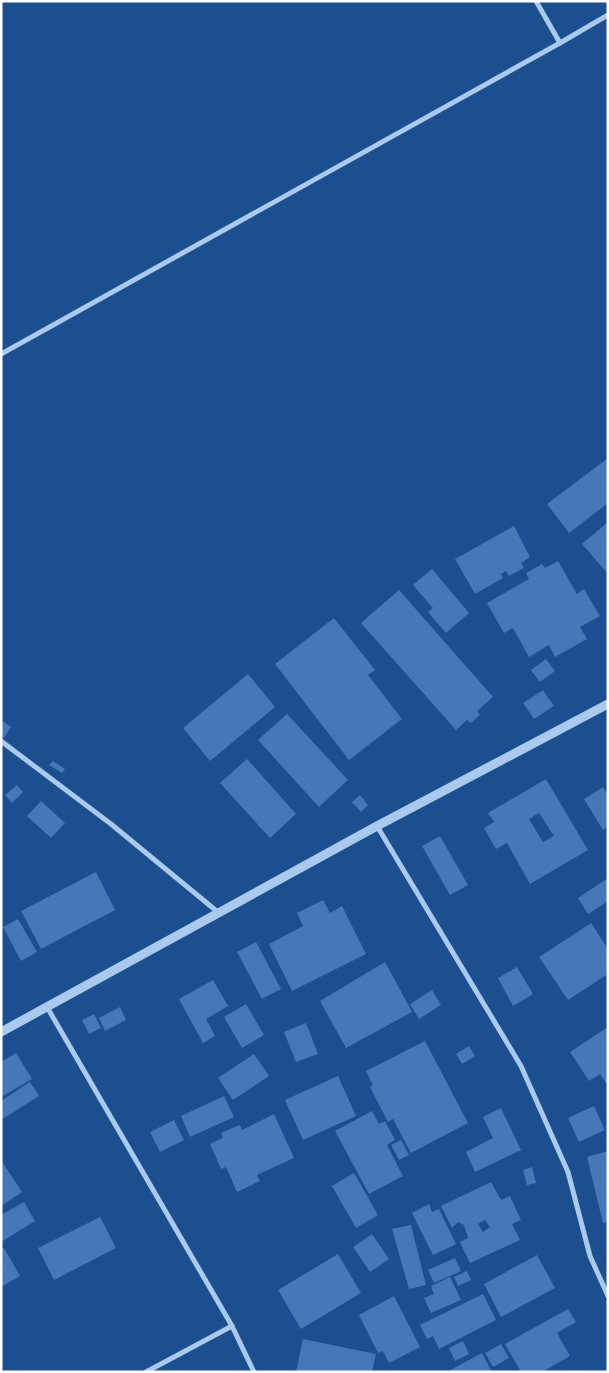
<svg xmlns="http://www.w3.org/2000/svg" width="609" height="1373" font-family="Overpass,sans-serif">
<style>
.building{fill:#4478b7;fill-rule:evenodd}
.lines{fill:none;stroke-linecap:round;stroke-linejoin:round}
.minor{stroke:#a9c9ee;stroke-width:5}
.tertiary{stroke:#a9c9ee;stroke-width:9}
</style>
<rect width="100%" height="100%" fill="#1b4f8f"/>
<g class="building">
<polygon points="608,458 608,503 569,533 547,504"/>
<polygon points="608,522 608,574 582,544"/>
<polygon points="514,526 530,557 521,563 524,568 509,576 506,571 501,574 503,578 475,594 455,559"/>
<polygon points="558,561 577,594 584,589 600,616 580,627 587,639 555,657 549,645 529,657 513,628 504,633 487,603 529,579 526,573 542,564 545,568"/>
<polygon points="432,569 469,613 446,633 428,612 433,608 413,585"/>
<polygon points="399,590 493,697 477,711 480,715 471,723 467,720 456,730 361,623"/>
<polygon points="334,618 375,670 368,675 402,719 349,760 275,664"/>
<polygon points="546,659 555,671 540,682 531,670"/>
<polygon points="248,674 275,707 210,761 183,728"/>
<polygon points="543,690 554,706 534,719 523,703"/>
<polygon points="287,714 348,780 319,807 258,740"/>
<polygon points="1,720 11,727 4,738 1,736"/>
<polygon points="247,759 296,814 270,838 220,783"/>
<polygon points="53,761 65,769 62,773 49,765"/>
<path d="M546 779 588 850 530 884 507 843 496 849 484 828 494 822 488 813ZM539 813 554 836 543 842 529 819Z"/>
<polygon points="17,785 23,792 12,803 5,795"/>
<polygon points="603,787 608,795 608,827 603,830 584,799"/>
<polygon points="360,795 368,805 361,812 352,802"/>
<polygon points="41,801 65,823 51,838 27,816"/>
<polygon points="440,836 468,885 450,895 422,846"/>
<polygon points="96,872 115,910 41,949 21,911"/>
<polygon points="608,878 608,901 588,914 578,898"/>
<polygon points="323,900 330,913 342,906 366,954 292,991 269,944 303,926 297,913"/>
<polygon points="18,919 37,952 21,961 3,927"/>
<polygon points="591,923 608,949 608,974 568,1000 539,957"/>
<polygon points="256,942 281,989 262,999 237,952"/>
<polygon points="385,962 412,1012 346,1048 320,1001"/>
<polygon points="517,967 533,994 513,1006 498,978"/>
<polygon points="213,980 228,1006 206,1019 215,1036 203,1043 179,999"/>
<polygon points="432,990 441,1005 419,1019 410,1004"/>
<polygon points="246,1004 264,1035 242,1048 224,1017"/>
<polygon points="120,1007 126,1020 105,1031 99,1018"/>
<polygon points="94,1014 101,1028 89,1034 82,1020"/>
<polygon points="306,1023 318,1054 296,1062 284,1032"/>
<polygon points="608,1027 608,1086 600,1074 589,1081 570,1052"/>
<polygon points="425,1041 468,1123 411,1153 393,1119 388,1122 370,1087 373,1085 366,1071"/>
<polygon points="469,1046 475,1056 462,1064 456,1054"/>
<polygon points="16,1053 32,1079 1,1097 1,1062"/>
<polygon points="254,1054 269,1076 233,1100 218,1078"/>
<polygon points="338,1076 356,1116 303,1140 285,1100"/>
<polygon points="30,1082 39,1096 1,1120 1,1101"/>
<polygon points="224,1096 234,1117 190,1137 181,1116"/>
<polygon points="594,1106 605,1130 579,1142 568,1118"/>
<polygon points="501,1108 521,1150 475,1172 466,1152 493,1138 483,1117"/>
<polygon points="372,1111 379,1124 385,1121 395,1140 387,1145 403,1176 369,1194 335,1131"/>
<polygon points="274,1114 294,1158 257,1175 260,1181 237,1192 226,1167 221,1169 210,1144 223,1138 221,1133 240,1125 242,1130"/>
<polygon points="174,1120 184,1140 160,1152 150,1132"/>
<polygon points="401,1140 409,1155 399,1160 391,1145"/>
<polygon points="608,1151 608,1222 603,1223 587,1157"/>
<polygon points="1,1160 22,1192 1,1206"/>
<polygon points="532,1167 536,1183 527,1185 523,1170"/>
<polygon points="354,1173 378,1215 356,1228 332,1186"/>
<path d="M491 1182 501 1200 510 1196 521 1220 512 1224 520 1240 470 1263 460 1242 468 1238 464 1225 458 1222 452 1228 441 1206ZM485 1220 490 1227 483 1232 478 1224Z"/>
<polygon points="24,1202 35,1221 1,1242 1,1215"/>
<polygon points="429,1204 432,1212 439,1209 456,1244 433,1255 412,1213"/>
<polygon points="100,1217 116,1248 54,1280 38,1248"/>
<polygon points="411,1225 426,1285 409,1289 392,1229"/>
<polygon points="372,1234 389,1259 370,1272 353,1247"/>
<polygon points="4,1248 20,1276 1,1287 1,1250"/>
<polygon points="338,1254 361,1293 301,1329 278,1290"/>
<polygon points="537,1255 555,1288 501,1317 484,1284"/>
<polygon points="455,1258 461,1271 434,1283 428,1270"/>
<polygon points="467,1271 471,1280 458,1286 454,1277"/>
<polygon points="450,1277 461,1300 431,1313 424,1298 434,1294 431,1286"/>
<polygon points="483,1294 496,1320 439,1349 433,1336 427,1339 420,1325"/>
<polygon points="394,1296 420,1347 389,1363 383,1351 378,1353 359,1315"/>
<polygon points="568,1309 576,1322 557,1333 570,1356 542,1372 521,1372 505,1344"/>
<polygon points="303,1339 376,1354 372,1372 296,1372"/>
<polygon points="463,1341 469,1354 455,1361 449,1348"/>
<polygon points="501,1344 509,1358 493,1367 485,1353"/>
<polygon points="482,1353 492,1372 447,1372"/>
</g>
<g class="lines">
<g class="minor">
<polyline points="560,43 608,15"/>
<polyline points="1,354 560,43 536,1"/>
<polyline points="1,741 111,824 219,913"/>
<polyline points="377,826 521,1066 568,1172 590,1256 608,1296"/>
<polyline points="47,1007 232,1326 254,1372"/>
<polyline points="146,1372 232,1326"/>
</g>
<polyline class="tertiary" points="1,1032 377,826 608,704"/>
</g>
<rect width="609" height="1373" fill="none" stroke="#ffffff" stroke-width="5"/>
</svg>
